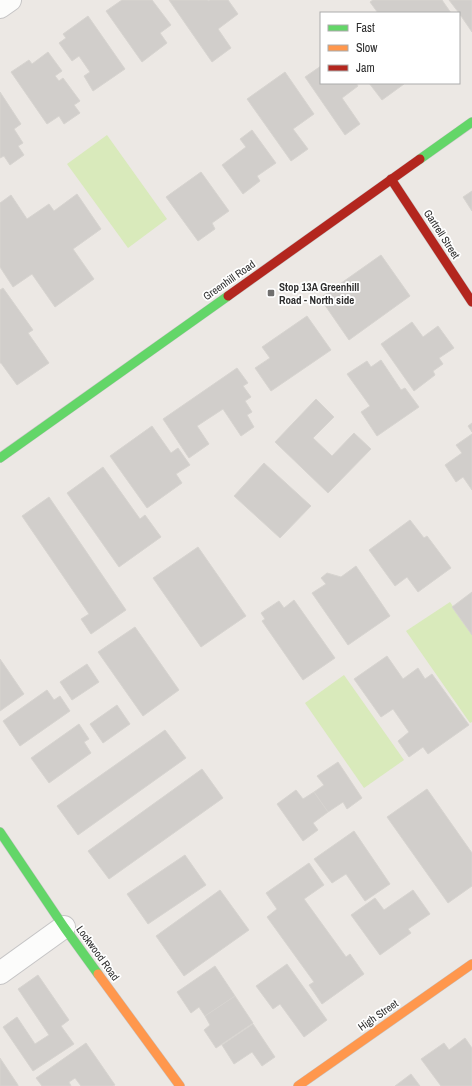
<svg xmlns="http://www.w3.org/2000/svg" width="472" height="1086" font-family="'Archivo Narrow',sans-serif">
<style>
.pitch{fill:#d9eabb}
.building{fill:#d1cecb;stroke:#d7d4d0}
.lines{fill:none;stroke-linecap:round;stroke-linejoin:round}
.street-casing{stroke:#c5c4c5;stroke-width:24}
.fast-casing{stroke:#c5c4c5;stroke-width:10}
.slow-casing{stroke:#c5c4c5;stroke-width:10}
.jam-casing{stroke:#c5c4c5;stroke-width:10}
.street{stroke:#fcfcfb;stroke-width:22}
.fast{stroke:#63d668;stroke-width:9}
.slow{stroke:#ff974d;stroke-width:9}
.jam{stroke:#b3261e;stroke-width:9}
.poi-dot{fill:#706f6e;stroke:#fff;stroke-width:1.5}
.labels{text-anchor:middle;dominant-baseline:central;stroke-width:3.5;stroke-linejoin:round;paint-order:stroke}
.street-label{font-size:11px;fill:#2e2e2e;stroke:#fff}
.poi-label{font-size:11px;font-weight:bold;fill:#2e2e2e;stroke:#fff;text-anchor:start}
</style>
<rect width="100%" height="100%" fill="#ece8e4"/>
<g class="pitch">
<polygon points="107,135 167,219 128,248 67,164"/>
<polygon points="450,602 472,634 472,722 470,723 406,631"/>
<polygon points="344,675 404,760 364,788 305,703"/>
</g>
<g class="building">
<polygon points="122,0 152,0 171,25 160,33 167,43 142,62 106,11"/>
<polygon points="169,0 208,0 208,1 210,0 228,0 238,14 218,29 231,48 212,62"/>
<polygon points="373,0 442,0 451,13 378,13 370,2"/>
<polygon points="449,0 472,0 472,32 459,13"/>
<polygon points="88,16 125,69 93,91 84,76 90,72 79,56 72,61 59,43 66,38 63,34"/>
<polygon points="48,52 62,71 55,76 59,81 63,78 80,101 74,105 80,113 64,124 59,116 47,124 11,72 29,60 32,64"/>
<polygon points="321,66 321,83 356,83 358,86 342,98 360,124 345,135 305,77"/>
<polygon points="285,72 314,114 293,129 308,149 291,161 247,99"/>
<polygon points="369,83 403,83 404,84 382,100"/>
<polygon points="0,92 21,124 14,129 23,143 18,146 24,155 10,165 4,156 0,158"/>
<polygon points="252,130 276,163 257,176 260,181 243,194 222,165 246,147 240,139"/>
<polygon points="201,172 229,211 212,223 215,229 198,241 166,197"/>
<polygon points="472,191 472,211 463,197"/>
<polygon points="77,194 101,229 73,249 94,279 55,307 32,274 13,287 0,267 0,203 11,195 27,219 49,204 54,211"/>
<polygon points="381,255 410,296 349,340 320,298"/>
<polygon points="3,288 33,330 28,333 49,363 17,385 1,363 0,363 0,290"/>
<polygon points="307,316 331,350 271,391 255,368 270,358 262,347"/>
<polygon points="412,322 423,337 438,326 454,348 439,358 443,364 433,371 435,375 414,391 381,344"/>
<polygon points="381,360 401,390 405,388 419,407 377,436 361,412 370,406 347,374 367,361 371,367"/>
<polygon points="237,368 248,383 243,386 251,397 245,401 252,412 247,415 254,427 241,436 223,409 197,426 209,444 189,458 163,419"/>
<polygon points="316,399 334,417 313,438 332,456 354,433 371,449 328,493 275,442"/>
<polygon points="472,423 472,432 468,426"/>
<polygon points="152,426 171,453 178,448 190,465 176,474 182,483 147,508 110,456"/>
<polygon points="472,434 472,490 463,477 456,482 445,465 462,453 456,445"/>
<polygon points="264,463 311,506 280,538 234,496"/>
<polygon points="103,467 140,519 145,515 161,537 119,567 67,493"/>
<polygon points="49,497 126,610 91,634 81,619 89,614 22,516"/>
<polygon points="410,520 424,538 427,536 451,568 418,592 407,577 395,586 369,550"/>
<polygon points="198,547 246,616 201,647 153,578"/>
<polygon points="356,566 390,616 348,645 312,593 326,584 321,578 327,573 341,577"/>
<polygon points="472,592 472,635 452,607"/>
<polygon points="294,600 335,658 303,680 262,621 265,619 261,613 279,601 284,608"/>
<polygon points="135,627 179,690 143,716 98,652"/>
<polygon points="387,656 403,679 418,668 425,679 432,674 469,725 428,754 423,747 409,757 398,741 409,732 393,709 381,717 354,679"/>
<polygon points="0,659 24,694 0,711"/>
<polygon points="87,664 99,682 72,700 60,682"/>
<polygon points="47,690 54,700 60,696 70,711 20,746 3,721"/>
<polygon points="117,705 130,724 103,743 90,724"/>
<polygon points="79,724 89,739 84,742 91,753 49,783 31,758"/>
<polygon points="165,730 186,758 78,835 57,806"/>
<polygon points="338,762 362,798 347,809 343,802 328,812 314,792 324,785 317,776"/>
<polygon points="202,769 223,798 109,879 88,851"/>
<polygon points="427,789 472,853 472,886 448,903 387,817"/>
<polygon points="296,790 303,799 314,792 328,812 313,823 318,830 303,841 277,804"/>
<polygon points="354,831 390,884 365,901 346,874 332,883 314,859"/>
<polygon points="185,855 206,885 148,924 127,894"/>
<polygon points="309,863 324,885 304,899 346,957 350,954 364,974 322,1004 309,985 314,982 267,917 277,909 266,893"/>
<polygon points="220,890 249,930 184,976 156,936"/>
<polygon points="413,890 430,914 408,929 411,933 380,955 351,915 375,898 384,910"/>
<polygon points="287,964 327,1020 304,1037 280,1004 273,1009 256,986"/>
<polygon points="215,966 235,996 205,1016 199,1007 191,1013 177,992"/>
<polygon points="38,975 69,1020 61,1026 74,1044 33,1071 3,1027 17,1017 35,1044 49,1035 18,989"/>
<polygon points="235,996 253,1023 216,1048 204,1030 210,1025 205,1016"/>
<polygon points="253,1024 275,1057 262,1066 252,1052 234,1064 222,1045"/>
<polygon points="465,1038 472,1048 472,1086 441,1086 421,1059 444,1043 449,1050"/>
<polygon points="86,1043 115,1085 113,1086 81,1086 75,1078 69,1082 71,1086 42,1086 36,1078"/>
<polygon points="0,1058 18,1085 18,1086 0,1086"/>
<polygon points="411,1074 420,1086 395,1086"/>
</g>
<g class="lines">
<g class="street-casing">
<g id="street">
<polyline points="0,7 10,0"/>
<polyline points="0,973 64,927"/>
</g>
</g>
<g class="fast-casing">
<g id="fast">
<polyline points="420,159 472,122"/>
<polyline points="0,458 228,296"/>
<polyline points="0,832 64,927 98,974"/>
</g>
</g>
<g class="slow-casing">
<g id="slow">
<polyline points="98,974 180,1086"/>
<polyline points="298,1086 472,964"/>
</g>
</g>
<g class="jam-casing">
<g id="jam">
<polyline points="391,179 472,302"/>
<polyline points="228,296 420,159"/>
</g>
</g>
<use href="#street" class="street"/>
<use href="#fast" class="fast"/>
<use href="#slow" class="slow"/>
<use href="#jam" class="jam"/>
</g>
<rect class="poi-dot" x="267" y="289" width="8" height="8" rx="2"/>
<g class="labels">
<g class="street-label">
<text transform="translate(442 234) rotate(57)">Gartrell Street</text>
<text transform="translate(229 280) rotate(-35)">Greenhill Road</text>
<text transform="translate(98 953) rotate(54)">Lockwood Road</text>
<text transform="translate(378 1015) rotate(-35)">High Street</text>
</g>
<g class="poi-label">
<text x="279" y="287">Stop 13A Greenhill<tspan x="279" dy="13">Road - North side</tspan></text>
</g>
</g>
<rect x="320" y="12" width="140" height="72" fill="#ffffff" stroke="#ababab"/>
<rect x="328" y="25" width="20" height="6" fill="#63d668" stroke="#ababab"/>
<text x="356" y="32" font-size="12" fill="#2e2e2e">Fast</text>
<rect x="328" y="45" width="20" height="6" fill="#ff974d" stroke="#ababab"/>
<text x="356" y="52" font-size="12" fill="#2e2e2e">Slow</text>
<rect x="328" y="65" width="20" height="6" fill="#b3261e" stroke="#ababab"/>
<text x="356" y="72" font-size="12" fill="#2e2e2e">Jam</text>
</svg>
